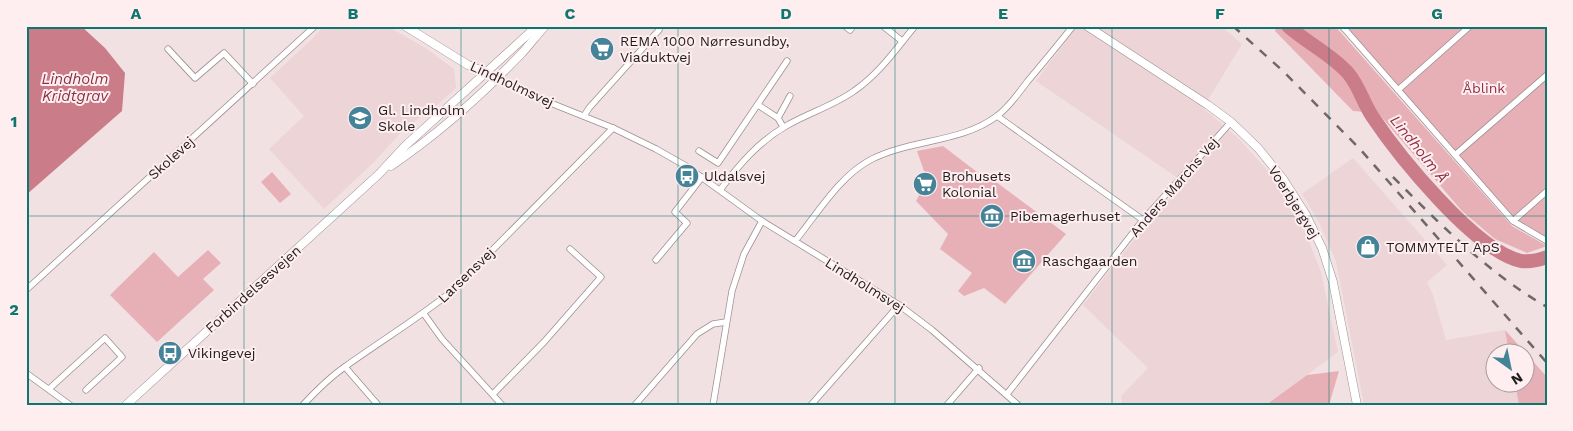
<svg xmlns="http://www.w3.org/2000/svg" width="1573" height="431" font-family="'Work Sans',sans-serif">
<style>
.built{fill:#edd4d7}
.green{fill:#e7b0b7}
.water{fill:#ca7c88}
.lines{fill:none;stroke-linecap:round;stroke-linejoin:round}
.river{stroke:#ca7c88;stroke-width:14}
.minor-casing{stroke:#9d8f90;stroke-width:7}
.tertiary-casing{stroke:#9d8f90;stroke-width:9}
.minor{stroke:#fff;stroke-width:5.5}
.tertiary{stroke:#fff;stroke-width:8}
.rail{stroke:#706768;stroke-width:2.5;stroke-dasharray:9 9;stroke-linecap:butt}
.grid{fill:none;stroke:#0f766e;stroke-width:1;stroke-opacity:0.55}
.labels{text-anchor:middle;dominant-baseline:central;stroke-width:4;stroke-linejoin:round;paint-order:stroke}
.poi-label{font-size:14px;fill:#201b1b;stroke:#feeef0;text-anchor:start}
.street-label{font-size:14px;fill:#201b1b;stroke:#feeef0}
.park-label{font-size:14px;fill:#903247;stroke:#feeef0}
.water-label{font-size:15px;font-style:italic;fill:#8c2f44;stroke:#feeef0}
.neatline{fill:none;stroke:#0f766e;stroke-width:2}
.grid-label{font-size:16px;text-anchor:middle;font-weight:bold;fill:#0f766e}
</style>
<rect width="100%" height="100%" fill="#f1e1e3"/>
<g class="built">
<polygon points="324,26 387,26 424,47 454,69 456,88 436,106 405,128 374,162 324,209 269,149 304,116 270,78 312,39"/>
<polygon points="1077,26 1221,26 1242,44 1203,108 1239,139 1268,171 1289,201 1306,234 1321,272 1338,352 1266,405 1122,405 1121,396 1148,368 1083,305 1143,228 1185,183 1036,81"/>
<polygon points="1353,158 1447,265 1427,282 1433,295 1446,340 1505,330 1509,353 1496,354 1496,384 1515,384 1519,405 1364,405 1336,261 1319,222 1302,194"/>
</g>
<g class="green">
<polygon points="1276,26 1335,26 1512,226 1547,246 1527,253 1495,239 1462,211 1378,113 1353,111 1275,31"/>
<polygon points="1346,26 1547,26 1547,238 1512,216"/>
<polygon points="943,146 977,172 988,176 1066,234 1005,304 984,288 964,296 958,291 972,273 940,249 948,234 916,201 922,190 916,184 925,174 917,151"/>
<polygon points="272,172 291,194 280,203 261,182"/>
<polygon points="208,250 221,263 203,279 214,290 157,342 110,295 154,252 178,277"/>
<polygon points="1505,330 1547,377 1547,405 1519,405 1515,384 1526,384 1526,354 1509,353"/>
<polygon points="1339,371 1329,405 1266,405 1307,375"/>
</g>
<polygon class="water" points="26,26 81,26 105,48 125,73 122,111 26,195"/>
<g class="lines">
<path class="river" d="M1288 26C1307 43 1331 54 1348 73 1359 86 1363 102 1372 116 1398 155 1475 251 1521 261 1529 262 1539 260 1547 257"/>
<g class="minor-casing">
<g id="minor">
<polyline points="845,26 850,30 853,26"/>
<polyline points="883,26 902,41"/>
<polyline points="1342,26 1513,221 1547,241"/>
<polyline points="168,49 195,78 224,53 253,84"/>
<polyline points="485,72 543,100 613,128 656,149 686,166 762,221 899,305 932,330 1018,405"/>
<polyline points="1398,90 1470,26"/>
<polyline points="758,105 778,118 783,127"/>
<polyline points="584,116 589,108 659,30"/>
<polyline points="997,116 1143,220"/>
<polyline points="778,118 790,96"/>
<polyline points="699,151 718,163 787,61"/>
<polyline points="1455,155 1547,75"/>
<path d="M720 190C739 165 758 142 786 126 808 113 833 106 854 91 879 74 896 49 915 26"/>
<polyline points="1513,221 1547,191"/>
<path d="M795 241C818 213 839 176 872 159 912 139 961 143 997 116 1009 107 1018 94 1027 82 1043 63 1058 45 1073 26"/>
<polyline points="656,260 687,223 675,212 702,177"/>
<polyline points="26,290 315,26"/>
<polyline points="424,314 442,339 502,405"/>
<polyline points="345,367 378,405"/>
<polyline points="26,373 70,405"/>
<polyline points="49,389 105,338 122,357 86,390"/>
<polyline points="493,394 544,342 601,277 570,249"/>
<polyline points="1007,394 1143,220 1231,122"/>
<path d="M303 405C316 391 330 377 346 366 381 341 417 319 451 292L613 128"/>
<polyline points="635,405 697,334 713,324 726,322"/>
<polyline points="713,405 732,291 744,254 762,221"/>
<polyline points="811,405 899,305"/>
<polyline points="947,405 979,368"/>
</g>
</g>
<g class="tertiary-casing">
<g id="tertiary">
<polyline points="405,26 468,65 485,72"/>
<polyline points="1087,26 1208,105 1231,122 1258,148 1283,179 1306,215 1322,248 1333,282 1357,405"/>
<path d="M391 166C438 134 483 94 522 53 530 44 537 35 545 26"/>
<polyline points="126,405 379,174 405,146 537,26"/>
</g>
</g>
<use href="#minor" class="minor"/>
<use href="#tertiary" class="tertiary"/>
<g class="rail">
<polyline points="1233,26 1284,72 1360,149 1547,363"/>
<path d="M1393 177C1441 225 1488 273 1547 307"/>
</g>
</g>
<path class="grid" d="M244 26V405M461 26V405M678 26V405M895 26V405M1112 26V405M1329 26V405M26 216H1547"/>
<defs>
<g id="supermarket-disc" transform="scale(1.25)"><circle r="9.5" fill="#458498" stroke="#feeef0"/><path d="M-6-5.5h2.5l.6 2H6L4.5 2H-2.5L-4.4-4H-6ZM-1.5 3.2a1.3 1.3 0 1 0 .1 0ZM3 3.2a1.3 1.3 0 1 0 .1 0Z" fill="#fff"/></g>
<g id="school-disc" transform="scale(1.25)"><circle r="9.5" fill="#458498" stroke="#feeef0"/><path d="M0-5L7-2L0 1L-7-2ZM-4 1L0 2.5L4 1V4Q0 6-4 4Z" fill="#fff"/></g>
<g id="bus-disc" transform="scale(1.25)"><circle r="9.5" fill="#458498" stroke="#feeef0"/><path d="M-5-6H5V4H4V6H2V4H-2V6H-4V4H-5ZM-3.5-4V0h7V-4ZM-3.5 1.2v1.5H-2V1.2ZM2 1.2v1.5H3.5V1.2Z" fill="#fff"/></g>
<g id="museum-disc" transform="scale(1.25)"><circle r="9.5" fill="#458498" stroke="#feeef0"/><path d="M0-6L6-3V-2H-6V-3ZM-5-1h2V3h-2ZM-1-1h2V3h-2ZM3-1h2V3H3ZM-6 4H6V6H-6Z" fill="#fff"/></g>
<g id="shop-disc" transform="scale(1.25)"><circle r="9.5" fill="#458498" stroke="#feeef0"/><path d="M-5-2.5h2.3a2.7 3.5 0 0 1 5.4 0H5L5.5 6h-11ZM-1.5-2.5h3a1.5 2.3 0 0 0-3 0Z" fill="#fff"/></g>
</defs>
<g fill-rule="evenodd">
<use href="#supermarket-disc" x="602" y="49"/>
<use href="#school-disc" x="360" y="118"/>
<use href="#bus-disc" x="687" y="176"/>
<use href="#supermarket-disc" x="925" y="184"/>
<use href="#museum-disc" x="992" y="216"/>
<use href="#shop-disc" x="1368" y="247"/>
<use href="#museum-disc" x="1024" y="261"/>
<use href="#bus-disc" x="170" y="353"/>
</g>
<g class="labels">
<g class="poi-label">
<text x="620" y="41">REMA 1000 Nørresundby,<tspan x="620" dy="16">Viaduktvej</tspan></text>
<text x="378" y="110">Gl. Lindholm<tspan x="378" dy="16">Skole</tspan></text>
<text x="704" y="176">Uldalsvej</text>
<text x="942" y="176">Brohusets<tspan x="942" dy="16">Kolonial</tspan></text>
<text x="1010" y="216">Pibemagerhuset</text>
<text x="1386" y="247">TOMMYTELT ApS</text>
<text x="1042" y="261">Raschgaarden</text>
<text x="188" y="353">Vikingevej</text>
</g>
<g class="street-label">
<text transform="translate(512 84) rotate(25)">Lindholmsvej</text>
<text transform="translate(171 158) rotate(-42)">Skolevej</text>
<text transform="translate(1174 187) rotate(-49)">Anders Mørchs Vej</text>
<text transform="translate(1294 202) rotate(58)">Voerbjergvej</text>
<text transform="translate(466 275) rotate(-44)">Larsensvej</text>
<text transform="translate(865 285) rotate(32)">Lindholmsvej</text>
<text transform="translate(253 289) rotate(-42)">Forbindelsesvejen</text>
</g>
<g class="park-label">
<text x="1484" y="88">Åblink</text>
</g>
<g class="water-label">
<text x="75" y="79">Lindholm<tspan x="75" dy="17">Kridtgrav</tspan></text>
<text transform="translate(1419 149) rotate(51)">Lindholm Å</text>
</g>
</g>
<rect width="1573" height="431" fill="none" stroke="#feeef0" stroke-width="55"/>
<g transform="translate(1510 368) rotate(147)"><circle r="24" fill="#feeef0" stroke="#a59a9b"/>
<path d="M0-4L9 19L0 12L-9 19Z" fill="#458498"/>
<text y="-8" font-size="14" font-weight="bold" text-anchor="middle" fill="#201b1b">N</text>
</g>
<rect x="28" y="28" width="1518" height="376" class="neatline"/>
<g class="grid-label">
<text x="136" y="19">A</text>
<text x="353" y="19">B</text>
<text x="570" y="19">C</text>
<text x="786" y="19">D</text>
<text x="1003" y="19">E</text>
<text x="1220" y="19">F</text>
<text x="1437" y="19">G</text>
<text x="14" y="127">1</text>
<text x="14" y="315">2</text>
</g>
</svg>
